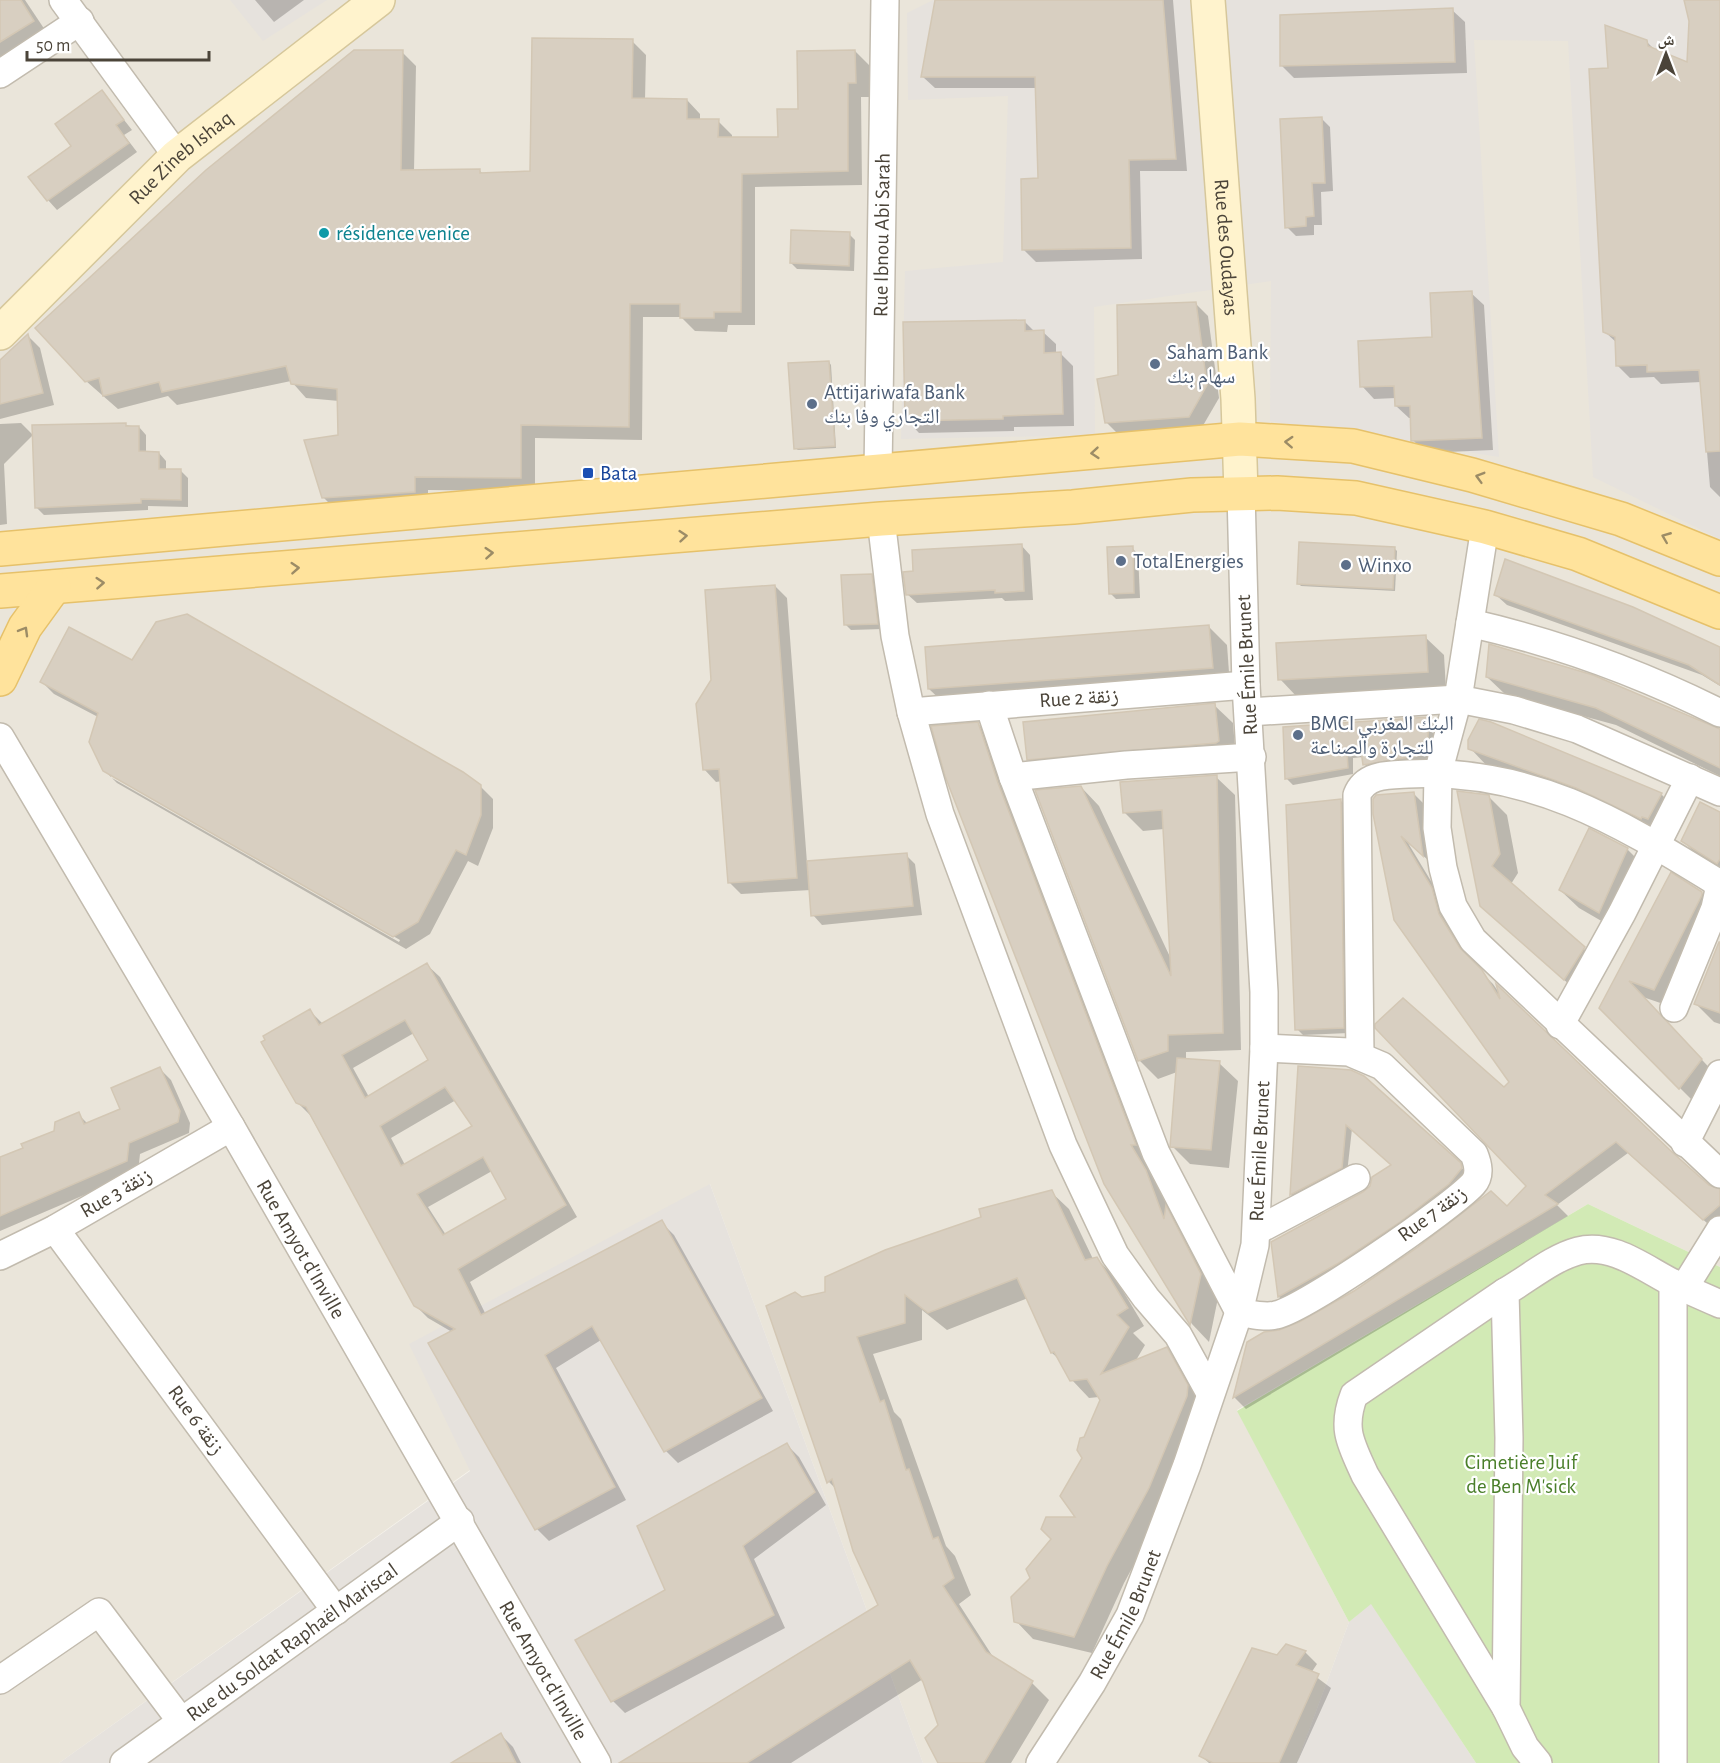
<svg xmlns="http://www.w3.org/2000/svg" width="1720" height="1763" font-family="'Alegreya Sans','Noto Naskh Arabic',sans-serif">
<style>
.residential{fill:#eae5da}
.industrial{fill:#e6e2dd}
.green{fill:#d2eab5}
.shadow{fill:#0003;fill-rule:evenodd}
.building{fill:#d8cfc1;stroke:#d3c7b4;stroke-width:1.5;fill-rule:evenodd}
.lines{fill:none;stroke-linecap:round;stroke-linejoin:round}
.street-casing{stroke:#c2bbae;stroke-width:30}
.secondary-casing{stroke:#d6c79b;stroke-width:36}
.primary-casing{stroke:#e6c16a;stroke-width:36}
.street{stroke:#fff;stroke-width:27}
.secondary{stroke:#fff3cd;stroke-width:33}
.primary{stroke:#ffe39c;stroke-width:33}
.oneway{stroke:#9c8c66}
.culture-dot{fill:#0f9aa8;stroke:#fff;stroke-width:2}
.service-dot{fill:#5c6f8a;stroke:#fff;stroke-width:2}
.transit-dot{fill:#1a4fb4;stroke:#fff;stroke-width:2}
.labels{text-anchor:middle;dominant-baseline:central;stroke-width:4.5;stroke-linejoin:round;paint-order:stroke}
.street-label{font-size:21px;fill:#4b4439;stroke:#fff}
.culture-label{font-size:21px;fill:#0d838f;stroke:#fff;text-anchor:start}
.service-label{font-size:21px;fill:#4e5e75;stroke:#fff;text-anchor:start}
.transit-label{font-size:21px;fill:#164399;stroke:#fff;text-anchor:start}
.park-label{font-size:21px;fill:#4a7f2a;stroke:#fff}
</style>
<rect width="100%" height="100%" fill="#f6f3ec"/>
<polygon class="residential" points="0,0 1720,0 1720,1267 1588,1204 1237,1410 1349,1622 1297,1763 923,1763 710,1184 470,1470 59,1763 0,1763"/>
<g class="industrial">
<polygon points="230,0 327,0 263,41"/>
<polygon points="933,0 1720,0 1720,539 1593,477 1568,41 1474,40 1499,457 1270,421 1271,281 1094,307 1095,435 901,439 905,271 1003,262 1008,96 908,100 907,13"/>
<polygon points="710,1184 923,1763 59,1763 470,1471 409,1344"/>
<polygon points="1371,1603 1476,1763 1297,1763 1349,1622"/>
</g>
<polygon class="green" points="1588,1204 1720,1267 1720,1763 1476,1763 1371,1604 1349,1622 1237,1411"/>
<g class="shadow">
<polygon points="0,0 25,0 51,39 0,71"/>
<polygon points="255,0 304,0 274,22"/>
<polygon points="936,0 1173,0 1187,171 1140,171 1142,259 1036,262 1024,250 1040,180 1037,88 935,88 923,77"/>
<polygon points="1686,0 1720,0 1720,497 1710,487 1701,382 1661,384 1654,377 1630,378 1617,365 1617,343 1604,331 1609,69 1646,41 1656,51 1688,64 1690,21"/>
<polygon points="1452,10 1465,22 1467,73 1294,78 1282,66"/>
<polygon points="632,41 646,55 645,100 687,100 700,114 700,121 718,121 732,135 732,138 780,138 800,110 855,51 869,65 869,97 861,97 862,185 755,187 755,325 728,325 727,332 695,331 681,317 643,317 642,440 535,438 535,491 428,490 428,505 337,511 323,497 339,437 339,401 306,398 291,381 177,405 168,396 118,409 86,381 402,52 416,66 414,171 479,170 483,174 532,172"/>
<polygon points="102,92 132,130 124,135 137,152 57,210 48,200"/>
<polygon points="1321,118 1330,127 1333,191 1321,192 1322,225 1314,225 1314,235 1296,236 1287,227"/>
<polygon points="849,234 855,240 854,271 797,269 791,263"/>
<polygon points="1471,293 1484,305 1493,450 1425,453 1413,440 1412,418 1409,418 1396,406 1396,398 1374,399 1362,386 1434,338"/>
<polygon points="1195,303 1208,316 1219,398 1201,429 1119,435 1106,422 1119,376"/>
<polygon points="1024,321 1035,332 1043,332 1056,344 1056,354 1061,354 1073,366 1074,426 1014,427 1014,431 919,433 907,420"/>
<polygon points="28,336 40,348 54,405 0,419 0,364"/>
<polygon points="829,362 831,365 836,448 798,450 795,448"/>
<polygon points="21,423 33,435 4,464 7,524 0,525 0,424"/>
<polygon points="125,425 139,427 146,435 146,453 159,453 166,461 166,471 181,471 188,478 188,507 148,506 148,510 44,515 36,507"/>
<polygon points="1021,545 1030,555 1033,600 1005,601 1002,598 917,603 907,594"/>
<polygon points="1132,548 1138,554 1140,598 1116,599 1110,593"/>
<polygon points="1395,549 1397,551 1395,591 1301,586 1298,583"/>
<polygon points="871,575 877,581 883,629 851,630 845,624"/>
<polygon points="775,586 787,598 807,863 906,855 915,864 922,915 822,925 813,915 811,890 741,894 729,882 722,781 716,782 704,769"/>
<polygon points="1496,595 1720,648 1720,686 1702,675 1507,605"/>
<polygon points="1209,627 1227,645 1230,686 948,707 929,689"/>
<polygon points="1425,637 1444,655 1446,690 1298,698 1280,679"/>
<polygon points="133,662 480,786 493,799 493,828 478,866 468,861 430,934 406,949 117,783 112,778 399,942 400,940 111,774 111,777 104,770 98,717 54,694 42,682"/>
<polygon points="1487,677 1720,730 1720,776 1616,725 1506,695"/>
<polygon points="1214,705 1233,723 1236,760 1047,777 1028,759"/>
<polygon points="1428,718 1434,724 1432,759 1371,770 1365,765 1363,757 1353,758 1353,774 1293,785 1287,779 1285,729"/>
<polygon points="1491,723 1661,794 1680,813 1667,836 1488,767 1470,748"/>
<polygon points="978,724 996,742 1219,1293 1209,1342 1192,1324 1105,1184"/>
<polygon points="1216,777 1235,795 1241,1050 1186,1052 1186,1060 1219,1063 1238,1081 1229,1168 1190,1164 1172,1146 1177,1072 1158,1079 1139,1060 1081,787 1099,806 1171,959 1164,829 1143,831 1124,812"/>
<polygon points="1413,793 1425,805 1434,865 1408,843 1443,901 1450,927 1470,961 1493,984 1500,994 1708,1187 1720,1191 1720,1227 1716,1231 1628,1153 1557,1205 1568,1216 1246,1409 1235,1398 1249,1343 1300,1324 1507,1208 1528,1186 1504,1089 1511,1082 1374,814"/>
<polygon points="1488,796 1507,815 1518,873 1511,884 1603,966 1583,997 1482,905"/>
<polygon points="1341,801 1347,807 1349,1033 1303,1035 1297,1029"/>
<polygon points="1720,814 1720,871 1701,859 1682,840"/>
<polygon points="1627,849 1646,868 1617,930 1579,908 1560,890"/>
<polygon points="1702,893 1720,911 1672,1007 1643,997 1719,1078 1698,1106 1600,1008"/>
<polygon points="1720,944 1720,1024 1714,1022 1696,1004"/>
<path d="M427 965 440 977 577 1217 470 1282 486 1315 661 1222 674 1235 773 1411 678 1463 666 1451 601 1340 556 1368 626 1500 549 1541 537 1529 452 1332 428 1318 415 1305 310 1115 297 1102 310 1011 323 1024ZM414 1033 430 1061 369 1097 353 1068ZM456 1100 474 1126 405 1165 391 1138ZM492 1171 508 1200 446 1235 428 1207Z"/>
<polygon points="1300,1068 1466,1171 1455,1190 1285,1302 1279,1297 1273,1243 1364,1193 1393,1165 1352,1129 1347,1173 1297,1200 1291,1195"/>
<polygon points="160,1069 171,1080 190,1123 189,1133 140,1154 138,1172 0,1231 0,1159 55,1132 78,1114 88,1124 122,1109"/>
<polygon points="1051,1192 1069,1209 1093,1259 1096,1258 1114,1276 1144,1326 1133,1333 1145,1345 1135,1362 1166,1349 1184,1367 1204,1404 1166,1506 1124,1583 1092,1653 1033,1639 1016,1621 1032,1578 1078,1519 1086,1438 1101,1400 1099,1397 1089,1398 1072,1380 1062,1362 1052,1353 1028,1298 947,1330 922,1310 922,1340 873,1354 894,1412 901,1419 946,1546 955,1556 971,1595 959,1604 995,1660 1032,1683 1049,1700 1011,1763 940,1763 940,1726 923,1679 791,1763 646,1763 880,1605 837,1490 829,1482 802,1299 827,1294"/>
<polygon points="787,1445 799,1457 826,1505 754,1559 785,1628 625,1713 613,1701 666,1591"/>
<polygon points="1305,1652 1317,1664 1311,1673 1331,1688 1297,1763 1209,1763 1201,1756 1278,1657"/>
<polygon points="501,1735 513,1747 521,1763 454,1763"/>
</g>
<g class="building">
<polygon points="0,0 21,0 34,21 0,42"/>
<polygon points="935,0 1163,0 1176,159 1129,160 1131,248 1022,250 1021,179 1038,178 1035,77 921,77"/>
<polygon points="1684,0 1720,0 1720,451 1706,452 1699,370 1647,372 1647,365 1616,366 1615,337 1603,332 1589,69 1608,68 1605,25 1647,40 1648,46 1687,62 1689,21"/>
<polygon points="1453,8 1455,62 1280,66 1280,15"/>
<polygon points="532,38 633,39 632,98 687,99 687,119 719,119 718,137 778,137 777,109 798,109 797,51 855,50 856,83 848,83 848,171 742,174 741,312 714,312 714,318 680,318 680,304 630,304 629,427 521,425 521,478 415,477 415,492 322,498 304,440 338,435 337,389 291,384 286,366 162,392 159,382 103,396 99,378 85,382 35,328 206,170 354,50 403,50 401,170 480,169 480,173 530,171"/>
<polygon points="102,90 124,120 116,125 129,143 47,201 28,177 71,146 55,124"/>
<polygon points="1322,117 1325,183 1312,183 1314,216 1306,217 1306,226 1285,228 1280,119"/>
<polygon points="791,230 850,232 849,266 790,263"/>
<polygon points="1472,291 1482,438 1411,441 1410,406 1395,406 1394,386 1360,387 1358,341 1432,337 1430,293"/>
<polygon points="1196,302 1207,385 1189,417 1105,423 1097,379 1118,375 1117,305"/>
<polygon points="1025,320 1025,331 1044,330 1044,353 1061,352 1063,414 1003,416 1003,419 905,421 903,322"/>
<polygon points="28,334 43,393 0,404 0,360"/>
<polygon points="829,361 835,446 794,449 788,363"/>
<polygon points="126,423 126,426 139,426 139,451 159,452 159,469 181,469 181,500 141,499 141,503 35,508 32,425"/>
<polygon points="1299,542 1395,547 1393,589 1297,584"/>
<polygon points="1022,544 1024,591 995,593 995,590 906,595 903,572 913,571 912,550"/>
<polygon points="1133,546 1134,593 1109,594 1107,547"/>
<polygon points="1505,559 1633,607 1720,647 1720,685 1689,665 1494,595"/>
<polygon points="872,574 878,624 844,625 841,575"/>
<polygon points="775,585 797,878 728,883 719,769 703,770 696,704 711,680 705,590"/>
<polygon points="187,614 463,772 481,785 481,815 466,855 456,850 418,922 393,937 103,771 89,742 98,713 40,682 69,627 132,660 156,622"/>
<polygon points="1209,625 1213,668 928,689 925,647"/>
<polygon points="1426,635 1428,672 1278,680 1276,643"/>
<polygon points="1489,644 1593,675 1720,729 1720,768 1596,708 1486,677"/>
<polygon points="1215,703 1219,741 1216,743 1027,760 1023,722"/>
<polygon points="1429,717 1427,754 1363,765 1361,751 1347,752 1348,768 1285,779 1283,727"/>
<polygon points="1479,719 1491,722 1662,793 1648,819 1642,817 1641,819 1576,788 1468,749 1468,740"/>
<polygon points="978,722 998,783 1136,1145 1131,1145 1146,1170 1164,1219 1166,1205 1201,1274 1190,1325 1104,1184 945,776 931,726"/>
<polygon points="1217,775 1223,1033 1168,1035 1168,1051 1138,1061 1035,790 1081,786 1171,976 1162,810 1123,813 1120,782"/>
<polygon points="1457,791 1489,795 1500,854 1492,866 1585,947 1564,980 1480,906"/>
<polygon points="1414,792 1423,856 1401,836 1432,888 1439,914 1460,948 1482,970 1500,999 1496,984 1672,1152 1709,1185 1720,1189 1720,1205 1703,1220 1616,1142 1545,1195 1558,1204 1233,1398 1247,1342 1264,1332 1279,1330 1299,1322 1354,1291 1418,1247 1491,1191 1507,1206 1526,1186 1375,1028 1375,1024 1403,998 1504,1087 1509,1082 1394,920 1373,814 1373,799 1376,795"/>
<polygon points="1341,799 1344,1028 1295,1030 1286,805"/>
<polygon points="1700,802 1720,812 1720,859 1717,864 1681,841"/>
<polygon points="1589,828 1628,848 1599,913 1559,890"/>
<polygon points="907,853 913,906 811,916 807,861"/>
<polygon points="1671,872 1702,892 1702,895 1654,990 1629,981 1702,1059 1679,1089 1599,1008"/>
<polygon points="1719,942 1720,942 1720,1013 1694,1004"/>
<path d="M427 963 566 1205 458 1269 481 1315 662 1220 762 1398 664 1452 592 1326 545 1355 615 1487 535 1530 428 1343 455 1329 414 1306 306 1107 296 1103 261 1042 265 1040 263 1036 310 1009 319 1025ZM405 1020 428 1060 365 1098 342 1055ZM445 1087 472 1126 401 1166 380 1126ZM483 1157 506 1199 443 1235 417 1194Z"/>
<polygon points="1177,1058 1220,1061 1211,1150 1170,1147"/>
<polygon points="1298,1066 1351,1070 1364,1076 1461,1163 1462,1168 1449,1184 1400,1222 1337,1264 1278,1297 1271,1242 1363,1192 1370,1186 1372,1177 1391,1165 1346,1125 1342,1168 1290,1195"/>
<polygon points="160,1067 180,1111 178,1122 129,1143 127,1161 0,1216 0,1157 23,1148 21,1144 54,1131 55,1122 79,1112 84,1124 120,1109 111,1088"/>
<polygon points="1052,1190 1085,1260 1097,1257 1128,1308 1117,1315 1129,1327 1101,1374 1167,1347 1188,1385 1187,1396 1149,1488 1107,1566 1074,1637 1014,1622 1011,1597 1030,1578 1026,1569 1051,1539 1041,1529 1046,1517 1075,1517 1060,1496 1082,1458 1077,1450 1080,1438 1084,1437 1100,1400 1087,1379 1070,1381 1054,1352 1051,1353 1017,1278 928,1313 905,1295 905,1323 857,1337 880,1402 884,1400 906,1470 909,1469 933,1539 938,1537 954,1578 943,1586 986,1652 1033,1681 984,1763 938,1763 925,1738 938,1725 923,1682 910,1660 747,1763 619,1763 878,1605 853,1551 832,1479 827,1483 766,1306 795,1292 802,1297 825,1292 825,1277 885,1250 981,1217 979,1209"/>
<polygon points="787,1443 815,1492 743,1546 774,1615 611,1702 575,1640 665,1590 637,1526"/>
<polygon points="1286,1644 1306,1651 1296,1665 1319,1674 1279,1763 1213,1763 1199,1756 1252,1648 1277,1655"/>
<polygon points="501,1733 516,1763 451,1763"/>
</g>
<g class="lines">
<g class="street-casing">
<g id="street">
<polyline points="63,0 177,156"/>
<polyline points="0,74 80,21"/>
<path id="s1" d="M878 472 885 0"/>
<polyline points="881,519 895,636 911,712 940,814 1063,1145 1115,1255 1146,1298 1178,1335 1210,1393"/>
<polyline points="1485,527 1458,699 1438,773 1437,828 1443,868 1453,906 1473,940 1720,1174"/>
<path d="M1470 623C1558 643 1640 673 1720 713"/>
<path d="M989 705 1013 777 1156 1153 1239 1312C1251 1314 1264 1318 1276 1315 1305 1309 1451 1208 1473 1184 1481 1175 1478 1164 1474 1154L1382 1066 1349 1052 1264 1048"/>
<polyline points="911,712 1246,685"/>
<polyline points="1249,712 1458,699 1514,710 1577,729 1720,792"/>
<path id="s2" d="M0 737 231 1127 597 1763"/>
<polyline points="1013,777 1126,765 1252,757"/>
<polyline points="1560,1025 1622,913 1690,778"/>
<path d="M1360 1056 1357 795C1365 774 1388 775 1408 774 1529 768 1616 820 1715 881L1719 890 1715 908 1674 1008"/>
<polyline points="1685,1143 1720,1074"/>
<polyline points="55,1229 336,1611"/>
<polyline points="1258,1230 1356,1178"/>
<polyline points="0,1256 55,1229 231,1127"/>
<polyline points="1684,1288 1720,1230"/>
<path d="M1505 1292 1354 1395C1341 1429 1351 1444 1365 1475L1506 1708"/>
<polyline points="0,1680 99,1612 181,1721"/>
<path id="s3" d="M124 1763 460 1521"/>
<path id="s4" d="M1040 1763 1092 1683 1130 1615 1187 1465 1239 1312 1255 1245 1264 1048V992L1246 685 1241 493"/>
<path d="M1538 1763 1525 1747 1506 1708 1509 1438 1505 1292C1528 1279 1552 1258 1578 1251 1612 1242 1645 1269 1673 1283 1688 1290 1704 1297 1720 1304"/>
<polyline points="1673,1763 1673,1283"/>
</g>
</g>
<g class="secondary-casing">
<g id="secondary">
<path id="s5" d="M1208 0 1238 399 1241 493"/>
<path id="s6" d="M0 333 177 156 378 0"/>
</g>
</g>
<g class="primary-casing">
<g id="primary">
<polyline points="0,549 1240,439 1353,446 1472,475 1621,519 1720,559"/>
<polyline points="0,591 881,519 1073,507 1192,495 1277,493 1356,498 1485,527 1578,554 1720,612"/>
<polyline points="0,679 25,627 54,587"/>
</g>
</g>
<use href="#street" class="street"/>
<use href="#secondary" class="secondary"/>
<use href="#primary" class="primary"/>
</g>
<defs><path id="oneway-chevron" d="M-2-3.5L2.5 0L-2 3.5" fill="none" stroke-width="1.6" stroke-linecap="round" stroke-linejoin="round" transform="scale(1.5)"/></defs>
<g class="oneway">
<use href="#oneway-chevron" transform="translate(1289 442) rotate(-177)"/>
<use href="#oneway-chevron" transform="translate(1095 453) rotate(175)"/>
<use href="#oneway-chevron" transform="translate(1480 477) rotate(-164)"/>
<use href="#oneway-chevron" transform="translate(683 536) rotate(-5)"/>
<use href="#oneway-chevron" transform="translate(1666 537) rotate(-158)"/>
<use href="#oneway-chevron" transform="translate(489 553) rotate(-4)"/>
<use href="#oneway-chevron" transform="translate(295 568) rotate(-4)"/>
<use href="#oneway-chevron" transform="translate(100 583) rotate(-4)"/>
<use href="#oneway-chevron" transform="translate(24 631) rotate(-60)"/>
</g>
<circle class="culture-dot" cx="324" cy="233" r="6"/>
<g class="service-dot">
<circle cx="1155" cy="364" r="6"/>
<circle cx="812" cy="404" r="6"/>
<circle cx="1121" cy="561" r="6"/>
<circle cx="1346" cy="565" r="6"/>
<circle cx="1298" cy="735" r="6"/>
</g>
<rect class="transit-dot" x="582" y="467" width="12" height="12" rx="3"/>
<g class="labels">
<g class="street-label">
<text stroke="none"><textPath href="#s6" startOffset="252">Rue Zineb Ishaq</textPath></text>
<text stroke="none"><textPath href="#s1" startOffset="237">Rue Ibnou Abi Sarah</textPath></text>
<text stroke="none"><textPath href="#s5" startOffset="248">Rue des Oudayas</textPath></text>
<text transform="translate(1247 665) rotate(-93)">Rue Émile Brunet</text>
<text transform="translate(1079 698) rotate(-4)">Rue 2 زنقة</text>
<text stroke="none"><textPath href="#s4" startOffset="658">Rue Émile Brunet</textPath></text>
<text transform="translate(116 1193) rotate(-30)">Rue 3 زنقة</text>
<text transform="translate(1432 1214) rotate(-36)">Rue 7 زنقة</text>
<text stroke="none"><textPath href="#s2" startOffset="594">Rue Amyot d'Inville</textPath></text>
<text transform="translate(196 1420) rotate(54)">Rue 6 زنقة</text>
<text stroke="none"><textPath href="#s4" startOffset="172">Rue Émile Brunet</textPath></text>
<text stroke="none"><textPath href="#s3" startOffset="207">Rue du Soldat Raphaël Mariscal</textPath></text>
<text stroke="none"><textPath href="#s2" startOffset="1080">Rue Amyot d'Inville</textPath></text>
</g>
<g class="culture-label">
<text x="336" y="233">résidence venice</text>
</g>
<g class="service-label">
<text x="1167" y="352">Saham Bank<tspan x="1167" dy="24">سهام بنك</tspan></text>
<text x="824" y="392">Attijariwafa Bank<tspan x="824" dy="24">التجاري وفا بنك</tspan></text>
<text x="1133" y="561">TotalEnergies</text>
<text x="1358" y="565">Winxo</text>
<text x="1310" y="723">BMCI البنك المغربي<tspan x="1310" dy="24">للتجارة والصناعة</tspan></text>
</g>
<g class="transit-label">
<text x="600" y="473">Bata</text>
</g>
<g class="park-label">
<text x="1521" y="1462">Cimetière Juif<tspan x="1521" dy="24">de Ben M'sick</tspan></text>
</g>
</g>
<g transform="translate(1666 54)" stroke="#ffffff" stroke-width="4.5" paint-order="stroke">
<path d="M0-4.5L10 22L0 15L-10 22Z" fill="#4b4439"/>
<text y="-9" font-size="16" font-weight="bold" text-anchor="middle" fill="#4b4439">ش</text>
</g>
<path d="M27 51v9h182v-9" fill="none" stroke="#4b4439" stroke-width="3"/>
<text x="36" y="51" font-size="18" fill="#4b4439" stroke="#ffffff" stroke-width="4.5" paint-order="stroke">50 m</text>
</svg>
